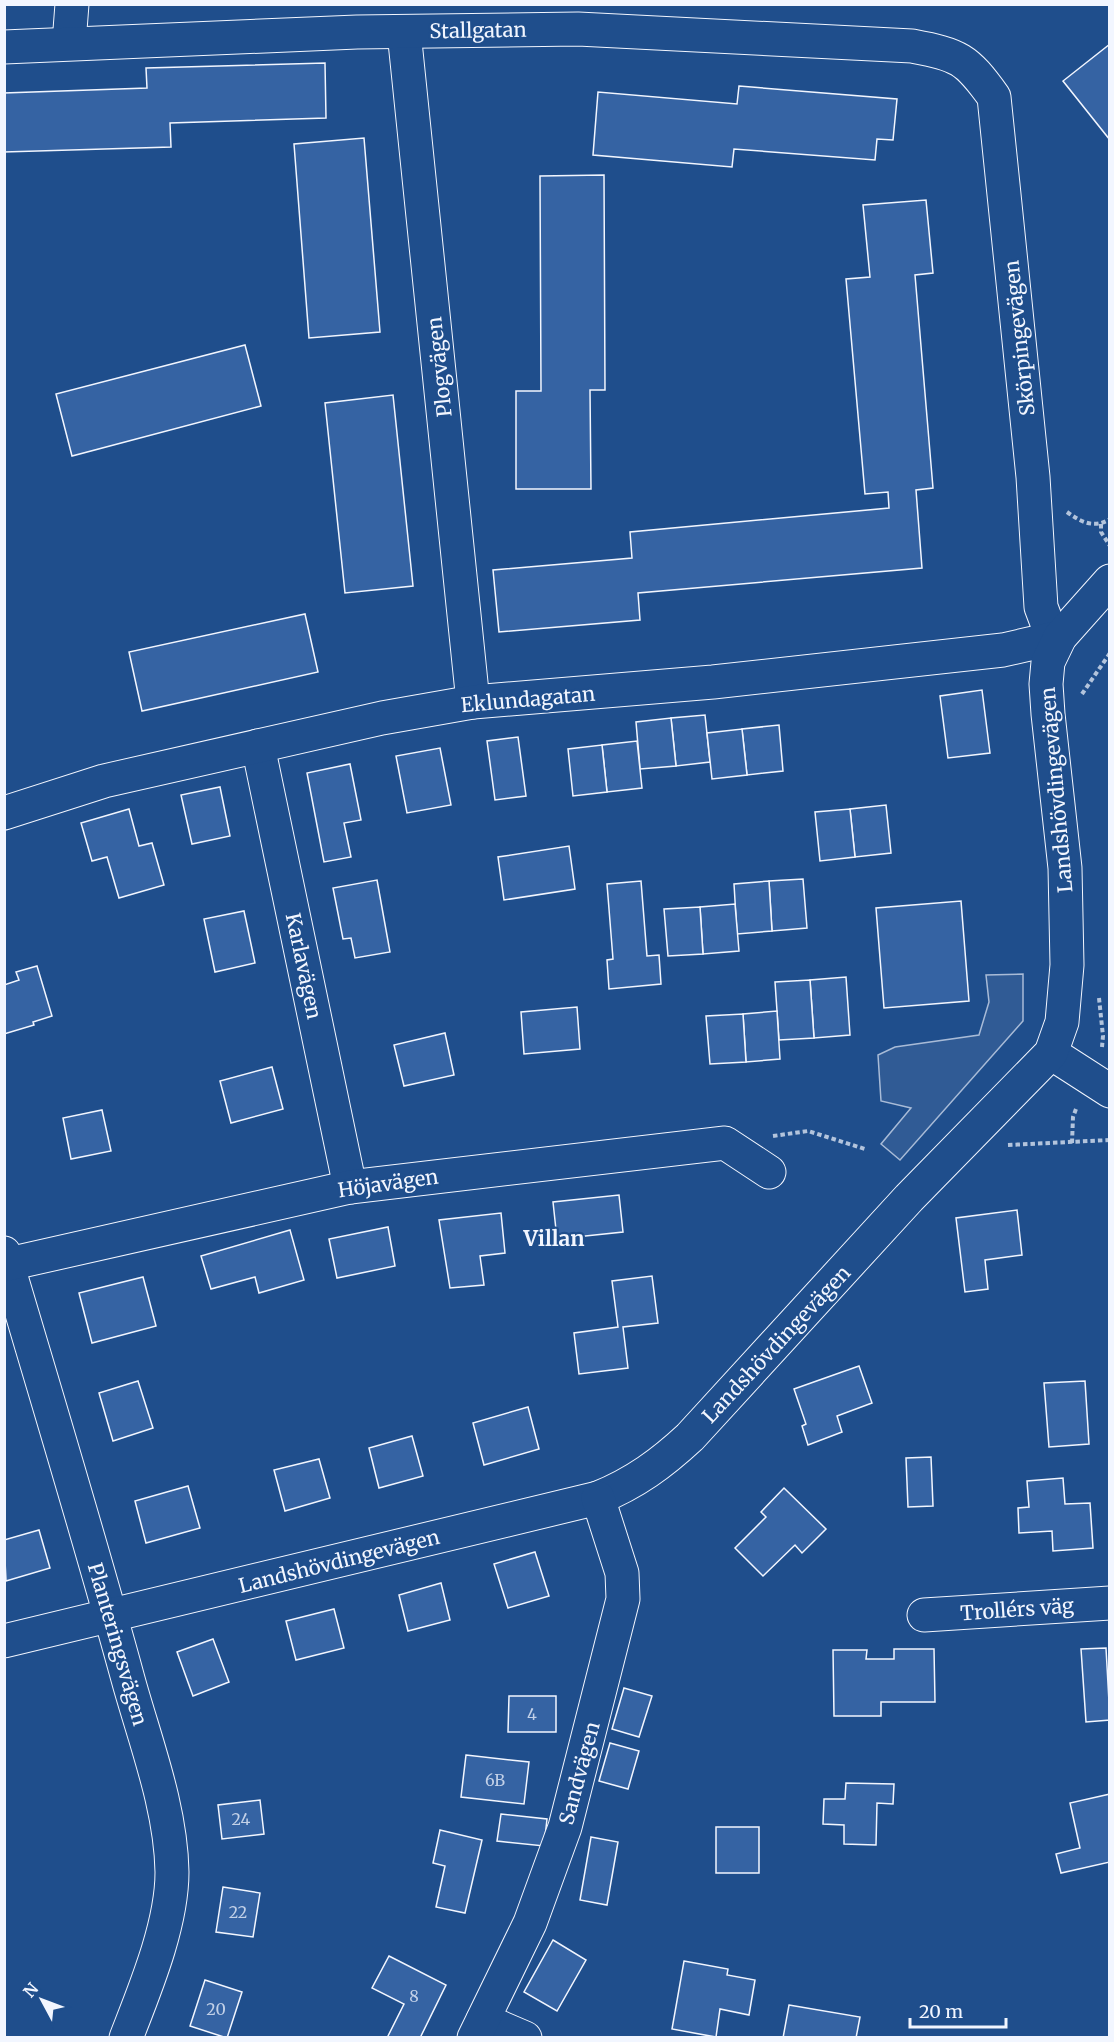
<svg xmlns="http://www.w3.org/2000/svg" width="1114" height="2042" font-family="Merriweather,serif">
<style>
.parking{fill:#305b95;stroke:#a8bbd7;stroke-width:1.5}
.building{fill:#3563a3;stroke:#f2f6ff;stroke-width:1.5}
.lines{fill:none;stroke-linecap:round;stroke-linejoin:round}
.minor-casing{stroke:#f2f6ff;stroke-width:35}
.path{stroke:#b3c4dc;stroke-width:4;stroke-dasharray:4.5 3;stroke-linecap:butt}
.minor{stroke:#1f4e8c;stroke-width:33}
.labels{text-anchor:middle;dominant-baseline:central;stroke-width:4.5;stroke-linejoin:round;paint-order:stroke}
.number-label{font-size:16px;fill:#c3d1e8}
.street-label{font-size:20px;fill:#f2f6ff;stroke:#1f4e8c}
.neighbourhood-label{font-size:21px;font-weight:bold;fill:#f2f6ff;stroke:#1f4e8c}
</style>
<rect width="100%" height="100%" fill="#1f4e8c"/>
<polygon class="parking" points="1023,974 1023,1021 900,1160 881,1144 911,1108 881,1101 878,1055 895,1047 979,1035 989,1002 986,975"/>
<g class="building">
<polygon points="1110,44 1110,140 1063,81"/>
<polygon points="325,63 326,118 170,123 171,147 4,152 4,93 147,88 146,68"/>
<polygon points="739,86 897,99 893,140 877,139 875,160 734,149 732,167 593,155 598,92 737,104"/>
<polygon points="364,138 380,332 309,338 294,144"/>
<polygon points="604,175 605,390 590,390 591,489 516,489 516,391 541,391 540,176"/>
<polygon points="926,200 933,273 915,275 933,488 916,490 922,568 638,593 640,620 499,632 493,570 632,558 630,532 889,508 888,492 865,494 846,279 870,277 863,205"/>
<polygon points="245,345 261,406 72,456 56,394"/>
<polygon points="393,395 413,586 345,593 325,403"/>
<polygon points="305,614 318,672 142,711 129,652"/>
<polygon points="982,690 990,753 948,758 940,696"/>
<polygon points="705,715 710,762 676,766 671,718"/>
<polygon points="671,718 676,766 640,769 636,722"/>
<polygon points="779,725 783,771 747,775 742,729"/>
<polygon points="742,729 747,775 712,779 707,733"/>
<polygon points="518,737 526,796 495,800 487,741"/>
<polygon points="637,741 642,788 607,792 602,745"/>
<polygon points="602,745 607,792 573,796 568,749"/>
<polygon points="440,748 451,805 407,813 396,756"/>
<polygon points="350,764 361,820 344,823 351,857 324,862 307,773"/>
<polygon points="220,787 230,836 192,844 181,795"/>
<polygon points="886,805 891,853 855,857 850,809"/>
<polygon points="129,809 139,846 152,843 164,885 119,898 107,857 92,861 81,823"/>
<polygon points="850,809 855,857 820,861 815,812"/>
<polygon points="569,846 575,889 504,900 498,857"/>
<polygon points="803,879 807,928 772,931 769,881"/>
<polygon points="377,880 390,952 355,958 351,938 343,939 333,888"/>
<polygon points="641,881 647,956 659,955 661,984 609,989 607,960 613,959 607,884"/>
<polygon points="769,881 772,931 737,934 734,884"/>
<polygon points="961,901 969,1001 884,1008 876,908"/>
<polygon points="735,904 739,951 703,954 700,907"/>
<polygon points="700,907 703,954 668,956 664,909"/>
<polygon points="244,911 255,963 215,972 204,919"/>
<polygon points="37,966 52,1016 33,1022 34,1025 4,1034 4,985 19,980 16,972"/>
<polygon points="846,977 850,1035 814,1038 810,980"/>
<polygon points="810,980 814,1038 779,1040 775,982"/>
<polygon points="577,1007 580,1049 524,1054 521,1012"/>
<polygon points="777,1011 780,1059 746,1062 743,1014"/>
<polygon points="743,1014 746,1062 710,1064 706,1016"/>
<polygon points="445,1033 454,1075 404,1086 394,1045"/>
<polygon points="272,1067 283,1109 231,1123 220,1081"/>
<polygon points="102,1110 111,1151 71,1159 63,1118"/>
<polygon points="619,1195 623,1232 557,1239 553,1202"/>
<polygon points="1017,1210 1022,1255 985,1260 988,1289 965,1292 956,1218"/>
<polygon points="501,1213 505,1253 480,1256 484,1285 450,1288 439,1220"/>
<polygon points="388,1227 395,1266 337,1278 329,1239"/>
<polygon points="290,1230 304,1280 259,1293 255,1277 211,1289 201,1256"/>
<polygon points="652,1276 658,1323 623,1327 628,1368 579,1374 574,1333 618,1327 612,1281"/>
<polygon points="143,1277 156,1326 92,1343 79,1293"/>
<polygon points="859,1366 872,1403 837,1416 842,1432 808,1445 802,1426 806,1424 794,1389"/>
<polygon points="138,1381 153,1428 113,1441 99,1393"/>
<polygon points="1085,1381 1089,1444 1049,1447 1044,1383"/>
<polygon points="528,1407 539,1449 484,1465 473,1423"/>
<polygon points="412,1436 423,1476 379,1488 369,1448"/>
<polygon points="931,1457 933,1506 908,1507 906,1458"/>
<polygon points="319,1459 330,1498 285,1511 274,1470"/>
<polygon points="1063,1478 1065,1504 1090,1503 1093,1548 1053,1551 1052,1531 1019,1533 1018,1508 1029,1507 1027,1481"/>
<polygon points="188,1486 200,1528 146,1543 135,1501"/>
<polygon points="784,1488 826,1529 802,1553 795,1545 763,1576 735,1548 766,1517 761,1512"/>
<polygon points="39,1530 50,1568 6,1581 4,1540"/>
<polygon points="535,1552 549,1596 508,1608 494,1564"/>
<polygon points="441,1583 450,1620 408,1631 399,1595"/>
<polygon points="334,1609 344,1648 296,1660 286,1621"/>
<polygon points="213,1639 229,1682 193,1696 177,1652"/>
<polygon points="1106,1648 1110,1720 1086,1722 1081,1649"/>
<polygon points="894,1649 934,1649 935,1702 881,1702 881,1716 834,1716 833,1650 867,1650 866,1659 894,1659"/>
<polygon points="624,1688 652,1696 639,1737 612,1729"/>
<polygon points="509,1696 556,1696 556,1732 508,1732"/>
<polygon points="610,1743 639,1751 628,1789 599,1781"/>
<polygon points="466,1755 529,1762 524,1804 461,1797"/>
<polygon points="846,1783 894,1784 893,1804 877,1803 876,1845 844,1844 844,1825 823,1824 824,1799 845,1799"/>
<polygon points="1110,1794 1110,1862 1061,1873 1056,1854 1080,1848 1070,1803"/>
<polygon points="260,1800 264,1834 222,1839 218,1805"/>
<polygon points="501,1814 547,1819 544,1846 497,1841"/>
<rect x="716" y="1827" width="43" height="46"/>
<polygon points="440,1830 482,1840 465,1913 436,1907 445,1866 433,1863"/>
<polygon points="591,1837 618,1842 607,1905 580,1900"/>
<polygon points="223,1887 260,1893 253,1937 216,1932"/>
<polygon points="553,1940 586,1960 557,2011 524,1992"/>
<polygon points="389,1956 446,1985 420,2038 387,2038 404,2004 372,1988"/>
<polygon points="684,1961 728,1969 727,1975 755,1980 749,2015 720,2009 716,2037 672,2029"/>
<polygon points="205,1980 242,1992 227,2038 190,2026"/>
<polygon points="789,2005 860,2017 856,2038 783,2038"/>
</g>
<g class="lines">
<g class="minor-casing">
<g id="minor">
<polyline points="404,32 473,702"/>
<polyline points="69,43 72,4"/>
<path d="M4 47 357 32 578 29 912 46C959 55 966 58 994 97L1033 477 1041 607 1047 623 1060 637"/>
<polyline points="258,746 350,1187"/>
<polyline points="4,813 104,781 382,718 473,702 713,682 1003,650 1060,637"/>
<polyline points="1051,1053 1110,1091"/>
<path d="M4 1253C46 1395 89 1536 128 1679 145 1741 171 1807 172 1872 172 1925 145 1989 126 2038"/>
<polyline points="4,1265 350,1187 725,1143 769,1172"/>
<polyline points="924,1615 1110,1603"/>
<path d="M4 1641 598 1498C635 1483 662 1463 690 1437L909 1198 1051 1053 1062 1022 1067 965 1065 868 1048 714 1046 684 1048 662 1060 637 1110 581"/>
<polyline points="483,2020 525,2038"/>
<polyline points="474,2038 530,1923 565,1827 623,1599 622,1573 598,1498"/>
</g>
</g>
<g class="path">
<path d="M1067 512C1081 522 1094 529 1110 519"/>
<polyline points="1101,524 1101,532 1110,546"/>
<polyline points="1082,694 1110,653"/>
<polyline points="1099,998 1103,1036 1102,1047"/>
<polyline points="773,1136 808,1131 865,1149"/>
<polyline points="1072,1143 1073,1117 1076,1109"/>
<polyline points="1008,1145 1110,1140"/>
</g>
<use href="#minor" class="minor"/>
</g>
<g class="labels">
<g class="number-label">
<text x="532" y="1714">4</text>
<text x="495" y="1780">6B</text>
<text x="241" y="1819">24</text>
<text x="238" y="1912">22</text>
<text x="414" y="1996">8</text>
<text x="216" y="2009">20</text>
</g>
<g class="street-label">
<text transform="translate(478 30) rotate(-1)">Stallgatan</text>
<text transform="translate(1019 338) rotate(-96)">Skörpingevägen</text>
<text transform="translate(439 367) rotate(-96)">Plogvägen</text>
<text transform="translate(528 699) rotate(-5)">Eklundagatan</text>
<text transform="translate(1056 790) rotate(-95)">Landshövdingevägen</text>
<text transform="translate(304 966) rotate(78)">Karlavägen</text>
<text transform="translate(388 1183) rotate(-8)">Höjavägen</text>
<text transform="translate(776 1344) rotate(-47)">Landshövdingevägen</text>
<text transform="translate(339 1561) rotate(-14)">Landshövdingevägen</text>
<text transform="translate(1017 1609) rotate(-4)">Trollérs väg</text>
<text transform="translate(118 1644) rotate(74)">Planteringsvägen</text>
<text transform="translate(579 1773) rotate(-75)">Sandvägen</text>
</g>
<g class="neighbourhood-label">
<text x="554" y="1238">Villan</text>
</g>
</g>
<rect width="1114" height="2042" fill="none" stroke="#f2f6ff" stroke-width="12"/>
<g transform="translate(42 2000) rotate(311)" stroke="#1f4e8c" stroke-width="4.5" paint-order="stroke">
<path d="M0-4.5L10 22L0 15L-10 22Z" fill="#f2f6ff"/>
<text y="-9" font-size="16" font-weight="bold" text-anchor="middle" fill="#f2f6ff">N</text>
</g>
<path d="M910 2018v9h96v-9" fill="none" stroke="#f2f6ff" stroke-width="3"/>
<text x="919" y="2018" font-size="18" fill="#f2f6ff" stroke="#1f4e8c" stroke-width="4.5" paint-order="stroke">20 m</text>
</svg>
